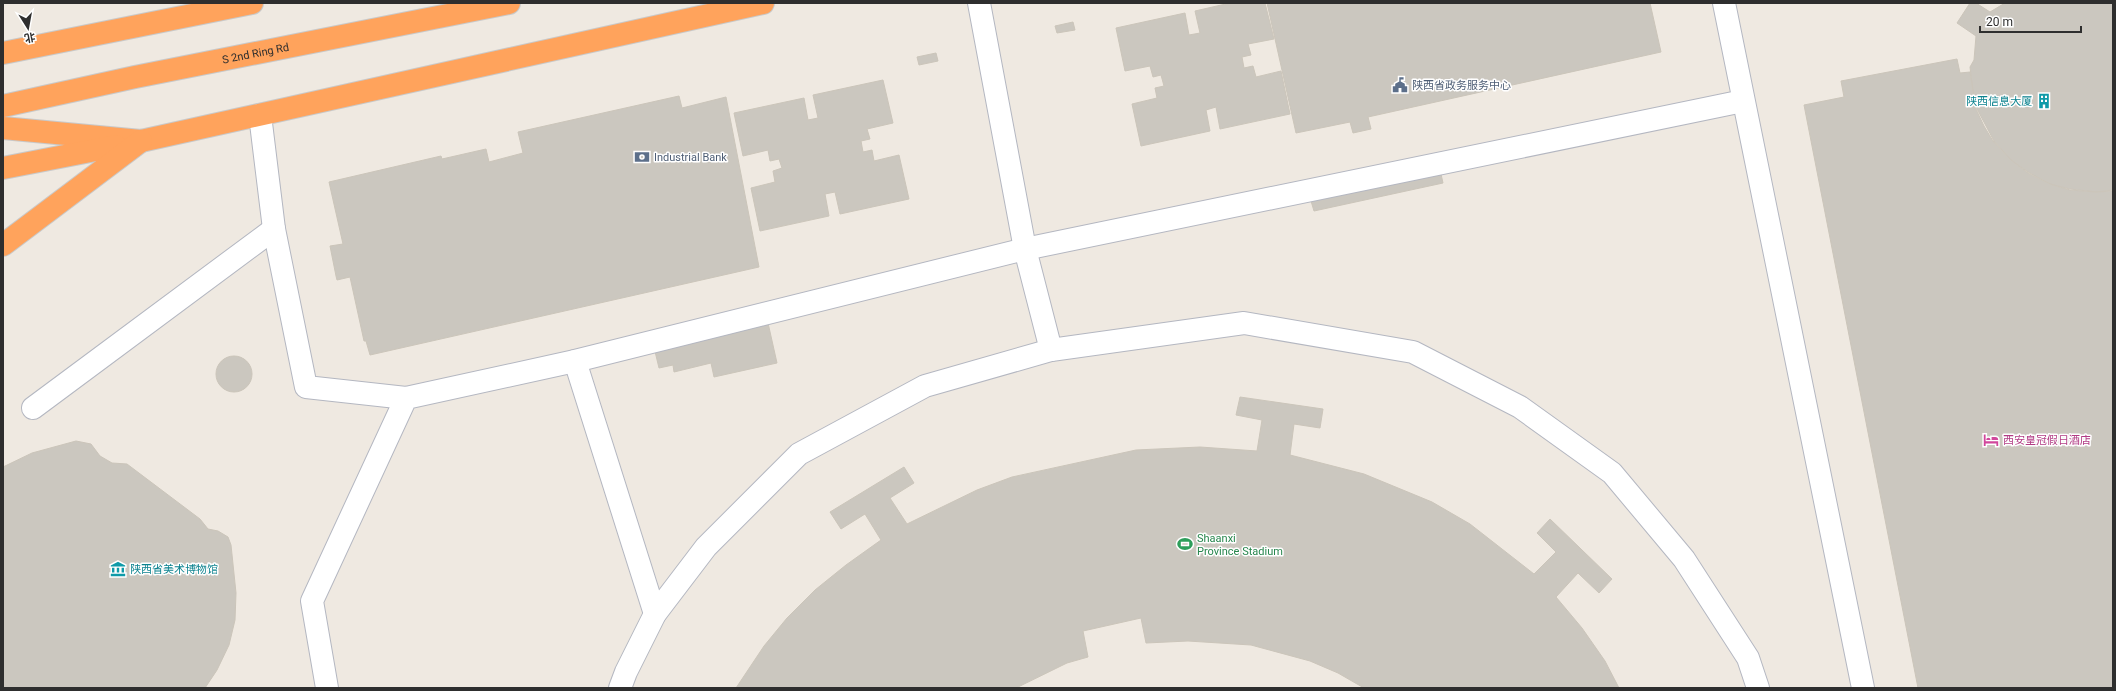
<svg xmlns="http://www.w3.org/2000/svg" width="2116" height="691" font-family="Roboto,'Noto Sans SC',sans-serif">
<style>
.building{fill:#cbc7bf;stroke:#cbc5ba}
.lines{fill:none;stroke-linecap:round;stroke-linejoin:round}
.minor-casing{stroke:#b4b7c1;stroke-width:24}
.highway-casing{stroke:#c9c9c9;stroke-width:24}
.minor{stroke:#fff;stroke-width:22}
.highway{stroke:#ffa35c;stroke-width:22}
.labels{text-anchor:middle;dominant-baseline:central;stroke-width:3;stroke-linejoin:round;paint-order:stroke}
.street-label{font-size:11px;fill:#2e2e2e;stroke:#fff}
.service-label{font-size:11px;fill:#4e5e75;stroke:#fff;text-anchor:start}
.culture-label{font-size:11px;fill:#0d838f;stroke:#fff;text-anchor:end}
.hotel-label{font-size:11px;fill:#b23c85;stroke:#fff;text-anchor:start}
.leisure-label{font-size:11px;fill:#27864d;stroke:#fff;text-anchor:start}
</style>
<rect width="100%" height="100%" fill="#efe9e1"/>
<g class="building">
<polygon points="1230,3 1265,3 1274,39 1248,44 1251,55 1242,57 1244,68 1253,66 1256,77 1281,71 1290,114 1220,129 1216,107 1206,110 1210,131 1141,146 1132,104 1157,98 1155,88 1164,86 1161,75 1153,77 1150,66 1125,71 1116,28 1185,13 1189,35 1200,33 1195,11"/>
<polygon points="1267,3 1650,3 1661,52 1368,117 1371,129 1353,133 1350,122 1296,133"/>
<polygon points="1970,3 1976,3 1990,12 2005,3 2113,3 2113,190 2096,192 2070,189 2050,184 2028,172 2011,160 1994,141 1977,109 1973,93 1970,67 1974,60 1976,36 1957,23"/>
<polygon points="1073,22 1075,30 1057,33 1055,26"/>
<polygon points="936,53 938,61 919,65 917,57"/>
<polygon points="1957,59 1960,73 1970,72 1976,109 1984,126 1993,141 2011,160 2028,173 2050,184 2070,190 2096,192 2113,191 2113,688 1918,688 1804,105 1844,97 1841,81"/>
<polygon points="883,80 893,123 867,129 870,139 861,141 863,152 872,150 874,161 899,155 909,199 840,214 835,192 825,194 829,216 760,231 751,188 775,182 773,171 782,168 779,159 770,161 768,150 743,156 734,113 804,98 808,120 818,118 813,95"/>
<polygon points="679,96 682,108 726,97 759,267 370,355 366,341 364,341 350,277 337,280 336,276 330,246 343,244 329,182 441,156 442,159 486,149 489,162 523,153 518,132"/>
<polygon points="1441,174 1443,183 1314,211 1311,201"/>
<polygon points="766,314 777,363 714,377 711,363 674,372 673,365 659,368 652,339"/>
<circle cx="234" cy="374" r="18"/>
<polygon points="1240,397 1323,409 1320,428 1294,424 1290,455 1364,474 1432,502 1470,524 1534,574 1556,552 1537,533 1550,519 1612,579 1599,593 1578,573 1556,597 1582,628 1605,661 1619,688 1364,688 1338,673 1310,661 1251,645 1188,641 1146,643 1141,618 1083,631 1088,657 1067,663 1016,688 736,688 764,646 787,618 815,590 846,565 881,540 865,514 841,529 830,512 904,467 914,483 890,498 907,524 977,490 1012,477 1136,450 1200,447 1257,451 1262,420 1236,415"/>
<polygon points="76,441 91,444 100,456 112,463 127,464 200,519 208,529 218,531 228,537 231,545 236,593 235,620 229,645 217,670 205,688 3,688 3,467 32,453"/>
</g>
<g class="lines">
<g class="minor-casing">
<g id="minor">
<polyline points="979,3 1025,249 1051,350"/>
<polyline points="1724,3 1863,688"/>
<polyline points="260,115 274,229 306,387 406,398"/>
<polyline points="575,361 655,614"/>
<polyline points="33,408 274,229"/>
<polyline points="327,688 312,601 406,398 575,361 1025,249 1743,101"/>
<polyline points="620,688 626,672 655,614 706,547 799,454 925,386 1051,350 1244,323 1413,352 1520,407 1612,473 1684,559 1748,658 1758,688"/>
</g>
</g>
<g class="highway-casing">
<g id="highway">
<polyline points="3,53 252,3"/>
<path id="s1" d="M3 106 135 77 509 3"/>
<polyline points="3,128 141,141 763,3"/>
<polyline points="3,168 116,146"/>
<polyline points="3,245 141,141"/>
</g>
</g>
<use href="#minor" class="minor"/>
<use href="#highway" class="highway"/>
</g>
<defs>
<g id="civic-bare" transform="scale(1.2)"><path d="M-.6-6.5H3V-4.5H.6V-3L4-1V1h2V6H-6V1h2V-1L-.6-3ZM-1.2 2.5V6h2.4V2.5Z" fill="#5c6f8a" stroke="#fff" stroke-width="2.5" paint-order="stroke"/></g>
<g id="building-bare" transform="scale(1.2)"><path d="M-4-6H4V6H1V3H-1V6H-4ZM-2.5-4.3h1.7v1.8h-1.7ZM.8-4.3h1.7v1.8H.8ZM-2.5-1h1.7V.8h-1.7ZM.8-1h1.7V.8H.8Z" fill="#0f9aa8" stroke="#fff" stroke-width="2.5" paint-order="stroke"/></g>
<g id="bank-bare" transform="scale(1.2)"><path d="M-6-4H6V4H-6ZM0-2.3a2.3 2.3 0 1 0 0 4.6a2.3 2.3 0 1 0 0-4.6Z" fill="#5c6f8a" stroke="#fff" stroke-width="2.5" paint-order="stroke"/></g>
<g id="hotel-bare" transform="scale(1.2)"><path d="M-6-4.5h1.5V1H6V5H4.5V3h-9V5H-6ZM-4 0a1.8 1.8 0 1 1 3.6 0ZM.5 0V-2.5h3Q6-2.5 6 0Z" fill="#d1479c" stroke="#fff" stroke-width="2.5" paint-order="stroke"/></g>
<g id="stadium-bare" transform="scale(1.2)"><path d="M0-5a6.5 5 0 1 0 0 10a6.5 5 0 1 0 0-10ZM-3.5-1.8h7v3.6h-7Z" fill="#2e9e5b" stroke="#fff" stroke-width="2.5" paint-order="stroke"/></g>
<g id="museum-bare" transform="scale(1.2)"><path d="M0-6L6-3V-2H-6V-3ZM-5-1h2V3h-2ZM-1-1h2V3h-2ZM3-1h2V3H3ZM-6 4H6V6H-6Z" fill="#0f9aa8" stroke="#fff" stroke-width="2.5" paint-order="stroke"/></g>
</defs>
<g fill-rule="evenodd">
<use href="#civic-bare" x="1400" y="85"/>
<use href="#building-bare" x="2044" y="101"/>
<use href="#bank-bare" x="642" y="157"/>
<use href="#hotel-bare" x="1991" y="440"/>
<use href="#stadium-bare" x="1185" y="544"/>
<use href="#museum-bare" x="118" y="569"/>
</g>
<g class="labels">
<g class="street-label">
<text stroke="none"><textPath href="#s1" startOffset="258">S 2nd Ring Rd</textPath></text>
</g>
<g class="service-label">
<text x="1412" y="85">陕西省政务服务中心</text>
<text x="654" y="157">Industrial Bank</text>
</g>
<g class="culture-label">
<text x="2032" y="101">陕西信息大厦</text>
<text x="130" y="569" text-anchor="start">陕西省美术博物馆</text>
</g>
<g class="hotel-label">
<text x="2003" y="440">西安皇冠假日酒店</text>
</g>
<g class="leisure-label">
<text x="1197" y="538">Shaanxi<tspan x="1197" dy="13">Province Stadium</tspan></text>
</g>
</g>
<rect width="2116" height="691" fill="none" stroke="#2e2e2e" stroke-width="8"/>
<g transform="translate(28 28) rotate(169)" stroke="#ffffff" stroke-width="3" paint-order="stroke">
<path d="M0-3L7 15L0 10L-7 15Z" fill="#2e2e2e"/>
<text y="-6" font-size="11" font-weight="bold" text-anchor="middle" fill="#2e2e2e">北</text>
</g>
<path d="M1980 26v6h101v-6" fill="none" stroke="#2e2e2e" stroke-width="2"/>
<text x="1986" y="26" font-size="12" fill="#2e2e2e" stroke="#ffffff" stroke-width="3" paint-order="stroke">20 m</text>
</svg>
